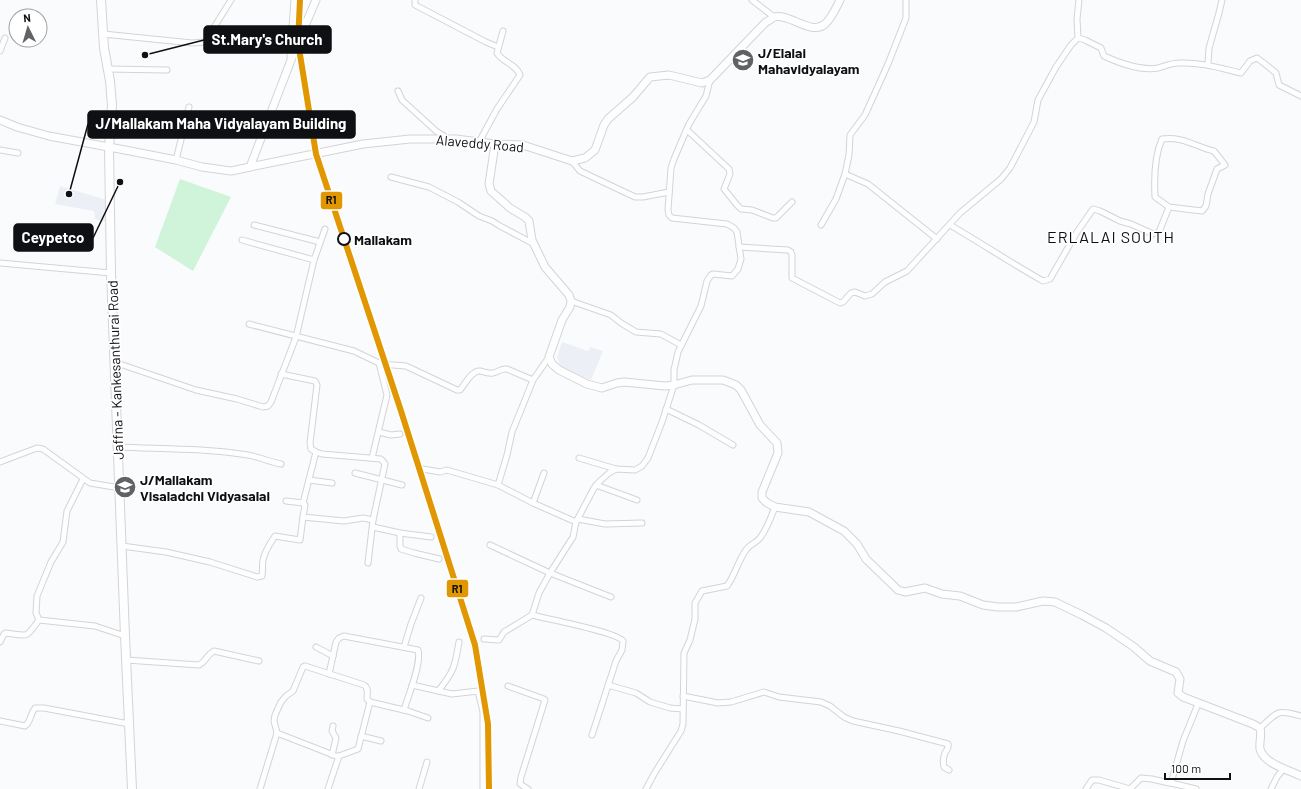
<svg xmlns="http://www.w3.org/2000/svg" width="1301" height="789" font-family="Barlow,sans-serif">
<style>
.built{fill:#edeff7}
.green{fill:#cff4d9}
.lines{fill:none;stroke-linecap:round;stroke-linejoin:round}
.minor-casing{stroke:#d3d4d7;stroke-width:7}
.tertiary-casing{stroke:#d3d4d7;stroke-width:9}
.secondary-casing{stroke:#d3d4d7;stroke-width:9}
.primary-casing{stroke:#d3d4d7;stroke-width:10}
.minor{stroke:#fefeff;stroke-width:5}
.tertiary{stroke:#fefeff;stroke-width:7}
.secondary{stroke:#fefeff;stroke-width:7}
.primary{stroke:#fefeff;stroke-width:8}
.rail-1-casing{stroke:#fff;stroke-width:9}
.rail-1{stroke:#e09702;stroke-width:6}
.stop-dot{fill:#fff;stroke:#0f1013;stroke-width:2}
.labels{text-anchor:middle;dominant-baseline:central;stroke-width:3.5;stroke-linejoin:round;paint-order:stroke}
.poi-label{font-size:14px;font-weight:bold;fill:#0f1013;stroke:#fff;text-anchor:start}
.street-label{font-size:14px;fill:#0f1013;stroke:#fff}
.stop-label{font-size:14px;font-weight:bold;fill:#0f1013;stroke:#fff;text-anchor:start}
.quarter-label{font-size:16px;letter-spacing:1px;fill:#0f1013;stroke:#fff}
.leader{fill:none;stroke:#0f1013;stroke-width:1.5}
.callout-dot{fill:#0f1013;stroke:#fff;stroke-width:1.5}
.callout{fill:#0f1013;stroke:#0f1013;stroke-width:1.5}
.callout-label{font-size:15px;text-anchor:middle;font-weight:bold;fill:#fff}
.line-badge{stroke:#fff;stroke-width:1.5}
.pale-badge-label{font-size:11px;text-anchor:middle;font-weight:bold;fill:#111}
</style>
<rect width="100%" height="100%" fill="#fafbfd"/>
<g class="built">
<polygon points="60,186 107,200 105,222 95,219 94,211 55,204"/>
<polygon points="562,342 588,351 590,347 603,351 591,380 567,371 560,365 557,358"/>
</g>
<polygon class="green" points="180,179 231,197 193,271 155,247"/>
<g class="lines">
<g class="minor-casing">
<g id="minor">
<polyline points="415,0 415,5 486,42 498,47"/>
<polyline points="752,0 774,17"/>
<polyline points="103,34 192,43 205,42 231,0"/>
<path d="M1078 38 1085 40 1101 48 1104 56C1119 63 1142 71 1158 68 1165 66 1172 63 1179 63 1201 62 1220 68 1241 73L1250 61 1257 58 1265 64 1276 73 1279 85 1301 96"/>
<polyline points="0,51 5,38"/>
<polyline points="290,57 294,0"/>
<polyline points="1208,64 1209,48 1219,13 1222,0"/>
<polyline points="107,69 167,70"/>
<polyline points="398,91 402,100 436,131 447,138"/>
<polyline points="687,130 729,169 730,174 724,189 737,205 741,209 752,210 773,218 776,218 792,202"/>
<path d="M479 142 497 109 520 75C516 64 502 62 497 53L503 31"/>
<polyline points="0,150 18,153"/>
<polyline points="176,160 189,107"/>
<polyline points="572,161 580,171 635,197 643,197 669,192"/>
<polyline points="845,174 868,184 937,239"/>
<polyline points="391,177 429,187 458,202 479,216 492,221 500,226 534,244"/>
<polyline points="254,225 320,242"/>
<polyline points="821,225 836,199 845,174 849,155 850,135 865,115 888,64 906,18 906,0"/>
<path d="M950 225C981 243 1011 263 1043 281L1050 279 1077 232 1093 209 1100 211 1120 221 1131 224 1153 234 1159 232 1169 207 1155 197C1154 178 1154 157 1162 139 1183 136 1196 147 1214 151L1225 165 1217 169 1208 194 1206 206 1202 211 1169 207"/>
<polyline points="242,240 314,260"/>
<polyline points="739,247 788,250 791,252 792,255 792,278 840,303 843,302 851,293 855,292 865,296 872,294 885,282 907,271 960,213 1001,179 1010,168 1034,122 1038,100 1056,67 1071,45 1078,38 1077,19 1079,0"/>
<polyline points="0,263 111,273"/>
<polyline points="571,301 611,315 621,323 636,332 661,334 681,345"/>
<path d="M249 324 354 351 381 364 406 366 457 390H460C465 384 472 370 480 371 484 372 489 374 493 373 499 372 501 368 507 369L533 380"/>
<polyline points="114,362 196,390 237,399 263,407 268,406 271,402 296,337 314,260 325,229"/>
<polyline points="281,374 315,381 317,385 310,443 311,449 316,452 322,454 381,459 385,464 373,520 368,563"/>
<polyline points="666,409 699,425 733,445"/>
<polyline points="379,432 391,435 400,434"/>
<path d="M118 447C161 449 205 448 248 455 259 457 270 462 281 464"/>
<polyline points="372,458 387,395 379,363"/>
<polyline points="579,458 616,469"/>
<polyline points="0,462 37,448 43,449 90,483 120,488"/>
<polyline points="423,469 440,472 447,470 498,485 533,503 576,522"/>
<polyline points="355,473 402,485"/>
<polyline points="309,480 332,483"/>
<polyline points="498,485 507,455 512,432 523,405 533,380 549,357"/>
<polyline points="596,485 637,500"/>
<polyline points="286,501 303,503 305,505 303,517 344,521 363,518 373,520"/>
<polyline points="303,503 316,452"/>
<polyline points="533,503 544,473"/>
<polyline points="578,519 605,524 642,523"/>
<polyline points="373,527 400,533 431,537"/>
<polyline points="400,533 400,546 401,549 414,553 439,559"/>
<polyline points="490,545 550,573 611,597"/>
<path d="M122 546 166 552 210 562 257 577 262 576C263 570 262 565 263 560 265 550 270 544 275 536L300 540 303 517"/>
<path d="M532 615C547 619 617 632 623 641L622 650 616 661 592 735"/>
<polyline points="39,620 36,613 37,596 51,562 63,542 67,511 83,479"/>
<polyline points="484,639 499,640 504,632 532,615 539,593 550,573 573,537 576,522 594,488 600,481 609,473 616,469 635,470 642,466 648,458 662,422 674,385 674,370 678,352 701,306 707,281 711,275 713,274 732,276 738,269 741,259 737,232 734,228 727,224 672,218 669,215 668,210 671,168 674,159 689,124 706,96 710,80"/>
<path d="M0 642 4 634 6 633C29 636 25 639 39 620L95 626 125 636"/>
<polyline points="316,647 333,656"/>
<polyline points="404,647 411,624 421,598"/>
<path d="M126 660 199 665C207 661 205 656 214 651L259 661"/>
<path d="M329 674 336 642 339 638 344 636 418 650C422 663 408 696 404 710"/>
<polyline points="412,685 452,694 478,691 483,712 483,789"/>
<polyline points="608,685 636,693 650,702 670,708 683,709"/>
<polyline points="508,686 544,699 545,700 521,777 520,784 528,789"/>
<path d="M438 691C454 672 455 666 459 642"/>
<path d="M683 696 718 703 731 702 764 692 779 697 821 702 830 706 844 717 853 721 899 731 948 744C949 749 947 749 945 753 943 758 943 763 944 767L949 770"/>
<path d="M0 721 25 726C31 722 30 714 35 708H44L129 724"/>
<path d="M1260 728C1278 712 1276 709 1301 716"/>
<polyline points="277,733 336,756 339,756 358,749 370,702"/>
<polyline points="361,736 381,741"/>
<polyline points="332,755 336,738 332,731 333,726"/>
<polyline points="1171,783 1196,789"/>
<path d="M260 789 277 733 274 721 275 715 281 702 286 696 293 691 303 667 305 666 364 685C369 688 367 694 367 699L370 702 408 711 428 718"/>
<polyline points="328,789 339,756"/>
<polyline points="419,789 427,762"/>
<path d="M646 789 654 774 681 731 683 724 684 653 690 640 695 619V603L702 591 727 586C735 575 738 561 746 550 749 545 756 543 760 538 767 529 771 517 775 507"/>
<polyline points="1086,789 1092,780 1099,780 1130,789 1141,778 1152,779 1169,783 1171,783 1183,741 1198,704"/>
<polyline points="1271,789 1277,777 1284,768"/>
</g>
</g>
<g class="tertiary-casing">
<g id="tertiary">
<path d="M495 144 489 184 491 191 510 208 525 217 529 221 532 240 545 267 569 295 571 301 570 307 562 320 549 357 552 364 559 370 587 384 602 388 617 383 624 382 665 386 674 385 692 380H723L736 385 741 390 760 425 777 443 778 453 762 492V498L767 503 775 507 809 512 844 531 857 544 866 559 898 590 905 592 925 588 942 594 960 596 983 605 998 607H1016L1043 601 1055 602 1082 615 1106 628 1134 647 1150 661 1176 672 1180 679 1178 693 1183 697 1253 724 1260 728C1262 736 1259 742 1260 749 1264 764 1289 770 1301 776"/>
<path d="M250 167 363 144 410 139H456L495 144 523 145 572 161 585 158 595 150 604 125 608 119 633 97 650 77 669 75 702 83 710 80 766 22C769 21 772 18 774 17 790 13 811 36 825 24 832 18 836 8 840 0"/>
</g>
</g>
<g class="secondary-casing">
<polyline id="secondary" points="0,120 17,127 49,136 125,150 176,160 202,167 231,171 250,167 298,42 316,0"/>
</g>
<g class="primary-casing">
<polyline id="primary" points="101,0 104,48 110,81 112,105 109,148 111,273 125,636 132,789"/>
</g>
<use href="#minor" class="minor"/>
<use href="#tertiary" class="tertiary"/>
<use href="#secondary" class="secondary"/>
<use href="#primary" class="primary"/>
<g class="rail-1-casing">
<polyline id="rail-1" points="300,0 298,42 316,154 401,411 475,645 488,724 489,789"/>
</g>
<use href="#rail-1" class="rail-1"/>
</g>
<defs>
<g id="school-disc" transform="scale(1.15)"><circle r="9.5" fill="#616265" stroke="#fff"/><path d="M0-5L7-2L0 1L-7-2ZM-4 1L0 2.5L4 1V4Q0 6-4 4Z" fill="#fff"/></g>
</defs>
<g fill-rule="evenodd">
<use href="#school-disc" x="743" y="60"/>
<use href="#school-disc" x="125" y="487"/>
</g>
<circle class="stop-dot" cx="344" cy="239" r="6"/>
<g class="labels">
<g class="poi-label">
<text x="758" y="52">J/Elalai<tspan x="758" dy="16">Mahavidyalayam</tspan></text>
<text x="140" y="479">J/Mallakam<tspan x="140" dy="16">Visaladchi Vidyasalai</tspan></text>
</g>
<g class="street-label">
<text transform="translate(480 143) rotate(5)">Alaveddy Road</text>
<text transform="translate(115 370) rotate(-92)">Jaffna - Kankesanthurai Road</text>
</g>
<g class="stop-label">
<text x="354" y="239">Mallakam</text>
</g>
<g class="quarter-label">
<text x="1111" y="236">ERLALAI SOUTH</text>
</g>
</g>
<path class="leader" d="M145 55L204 40M69 194L88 124M120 182L93 238"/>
<g class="callout-dot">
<circle cx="145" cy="55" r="4"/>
<circle cx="69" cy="194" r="4"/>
<circle cx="120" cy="182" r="4"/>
</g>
<g class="callout">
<rect x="204" y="26" width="127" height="27" rx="4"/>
<rect x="88" y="111" width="267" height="27" rx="4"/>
<rect x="14" y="224" width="79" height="27" rx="4"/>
</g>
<g class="callout-label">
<text x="267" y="45">St.Mary's Church</text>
<text x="221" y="129">J/Mallakam Maha Vidyalayam Building</text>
<text x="53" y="243">Ceypetco</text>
</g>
<g class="line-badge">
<rect x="320" y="191" width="23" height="19" rx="4" fill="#e09702"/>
<rect x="446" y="579" width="23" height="19" rx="4" fill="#e09702"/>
</g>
<g class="pale-badge-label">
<text x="331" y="204">R1</text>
<text x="457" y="593">R1</text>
</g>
<g transform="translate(28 28) rotate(355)"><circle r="19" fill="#ffffff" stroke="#9f9fa1"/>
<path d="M0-3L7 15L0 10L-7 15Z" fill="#616265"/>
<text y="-6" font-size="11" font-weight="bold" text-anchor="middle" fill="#0f1013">N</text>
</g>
<path d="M1165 773v6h65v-6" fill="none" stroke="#0f1013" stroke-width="2"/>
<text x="1171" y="773" font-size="12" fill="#0f1013" stroke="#ffffff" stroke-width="3" paint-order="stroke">100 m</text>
</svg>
